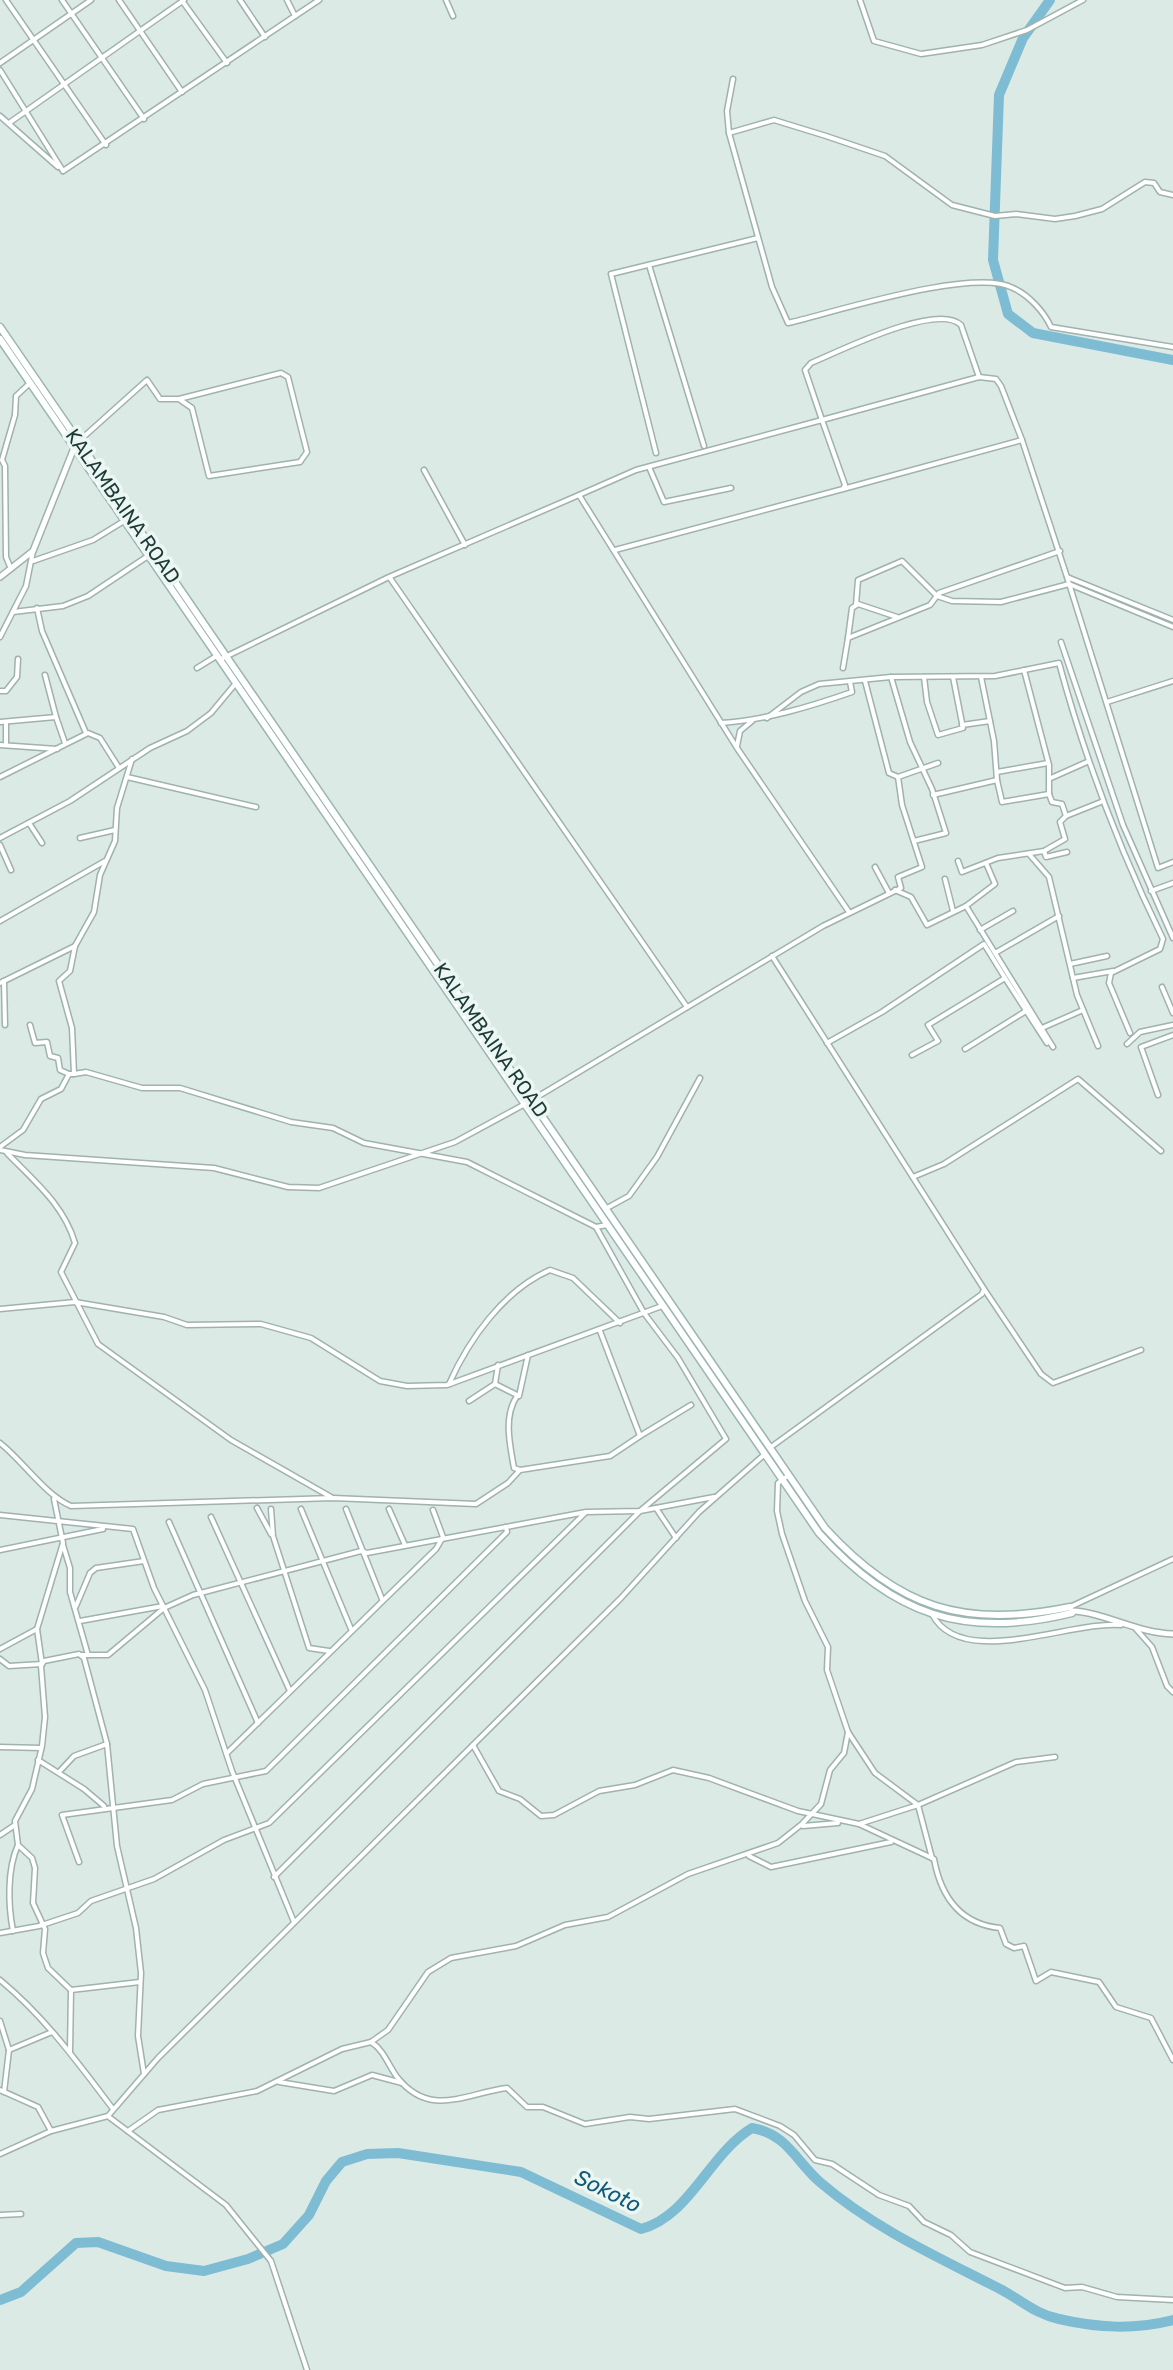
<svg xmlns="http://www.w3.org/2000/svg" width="1173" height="2370" font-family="Rubik,sans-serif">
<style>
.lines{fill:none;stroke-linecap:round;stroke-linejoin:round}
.river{stroke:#7ebcd4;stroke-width:10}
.minor-casing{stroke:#9fb2ae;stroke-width:7}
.tertiary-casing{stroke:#9fb2ae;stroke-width:8}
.secondary-casing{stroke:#9bb6b0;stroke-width:9}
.minor{stroke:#fff;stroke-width:4}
.tertiary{stroke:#fff;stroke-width:5}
.secondary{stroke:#fff;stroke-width:6}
.labels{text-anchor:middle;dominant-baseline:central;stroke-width:7;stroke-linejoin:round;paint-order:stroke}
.street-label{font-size:20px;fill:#1d3a36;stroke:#ecf7f3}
.water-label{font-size:22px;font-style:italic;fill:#145b79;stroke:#ecf7f3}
</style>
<rect width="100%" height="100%" fill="#dceae6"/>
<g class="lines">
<g class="river">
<polyline points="1050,0 1023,38 999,95 993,260 1008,314 1033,333 1173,360"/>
<path d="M0 2300 21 2292 76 2243 98 2242 166 2266 204 2271 248 2259 283 2244 309 2215 326 2181 342 2162 367 2154 398 2153 521 2172 641 2229C690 2216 709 2154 752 2128 788 2134 796 2162 821 2183 875 2229 938 2257 1000 2289 1020 2299 1035 2314 1059 2319 1098 2328 1134 2330 1173 2320"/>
</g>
<g class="minor-casing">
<g id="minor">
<polyline points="6,0 106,145"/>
<polyline points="62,0 144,119"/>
<polyline points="119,0 182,92"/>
<polyline points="240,0 265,37"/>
<polyline points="446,0 453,16"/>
<polyline points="860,0 874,41 921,54 982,45 1027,30 1083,0"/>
<polyline points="183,2 227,63"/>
<polyline points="295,16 319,0"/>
<polyline points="0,63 91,0"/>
<polyline points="0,70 63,171"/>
<path d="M733 79 727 111 729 133 772 287 788 323C835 312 974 267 1013 288 1029 295 1044 312 1051 327L1173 347"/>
<polyline points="0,116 58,167"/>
<polyline points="9,123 184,0"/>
<polyline points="729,133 774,120 826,136 885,156 952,205 995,216 1016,214 1055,219 1075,216 1102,209 1145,182 1154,183 1160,192 1173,195"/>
<polyline points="63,171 295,16 287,0"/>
<polyline points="649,265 704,446"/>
<polyline points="1022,440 1067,577"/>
<polyline points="79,441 147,380 160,399 179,399 192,408 209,476 300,462 307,452 288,377 281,373 179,399"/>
<polyline points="656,453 611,274 758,238"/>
<polyline points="649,467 664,502 731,488"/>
<polyline points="424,470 465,545"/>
<path d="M579 495 636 470 822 420 805 370 811 363C840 351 937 302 961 325L979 377"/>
<polyline points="615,550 843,489 845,485 822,420 979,377 996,379 1001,386 1022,440 843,489"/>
<polyline points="33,561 93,540 124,521"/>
<polyline points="11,569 6,557 5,466 2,460 15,415 16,396 30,383"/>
<polyline points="390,578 687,1007"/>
<polyline points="856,605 858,580 902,561 937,596 952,601 1001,602 1069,584 1173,627"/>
<polyline points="37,608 42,631 86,733"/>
<polyline points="13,612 63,606 88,596 148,556"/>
<polyline points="1173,620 1067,577 1158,868 1173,862"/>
<polyline points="0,637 26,586 33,551"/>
<polyline points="848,638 852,608 858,604 897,617"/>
<polyline points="1061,642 1123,825 1173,938"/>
<polyline points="221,659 389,577 579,495 737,748 849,912"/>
<polyline points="197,668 218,655"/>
<polyline points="843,668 848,638 930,605 939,593 1060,551"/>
<polyline points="1024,670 1049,765 1049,794"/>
<polyline points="45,675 56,717"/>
<polyline points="891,677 910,742 932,789 946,833 914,841"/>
<polyline points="924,677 927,702 938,735 963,728 953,677"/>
<polyline points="981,677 994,741 997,780"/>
<polyline points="865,681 889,773 898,777 938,763"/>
<polyline points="0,691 6,691 17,677 18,659"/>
<polyline points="1107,702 1173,681"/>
<path d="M767 718 801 692 819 684 891 677 995 676 1059 663C1085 759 1119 849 1163 939L1160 949 1111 973 1109 983 1130 1033"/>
<polyline points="0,722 56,717 65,743"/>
<polyline points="6,723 6,745"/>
<path d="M721 723C766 720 809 707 852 692L850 682"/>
<polyline points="962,725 990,721"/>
<polyline points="0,745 57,749"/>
<polyline points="737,746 740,731 752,721"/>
<polyline points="132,759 117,808 115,841 100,875 94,912 75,946 70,971 59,981 72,1028 74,1074 86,1072 142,1088 180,1088 291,1122 333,1128 364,1143 467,1162 596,1227 607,1225"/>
<polyline points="997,772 1048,763"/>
<polyline points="0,777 88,733 100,738 119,768"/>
<polyline points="127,777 256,807"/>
<polyline points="1051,778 1087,762"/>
<polyline points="933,795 997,780 1002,802 1049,794"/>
<polyline points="1066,816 1101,802"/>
<polyline points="29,823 42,843"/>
<polyline points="0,838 70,801 150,748 187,731 211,713 236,683"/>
<polyline points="80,838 115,830"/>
<polyline points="0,845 11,870"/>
<polyline points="1044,851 1046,857 1067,852"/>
<polyline points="1029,854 1049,877 1077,995 1098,1046"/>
<polyline points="958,861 962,872 998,858 1044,851 1065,839 1060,822 1066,816 1062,804 1052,802 1049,794"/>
<polyline points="875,867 889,893"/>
<polyline points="945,879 953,911"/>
<polyline points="895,890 911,897 927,925 966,906 995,884 986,863"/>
<polyline points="1151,891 1173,883"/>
<polyline points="966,906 1053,1047"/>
<polyline points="0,921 105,861"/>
<polyline points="980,930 1013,911"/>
<polyline points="995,953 1059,916"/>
<polyline points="1070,964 1107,956"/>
<polyline points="1073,978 1113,971"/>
<polyline points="4,981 5,1025"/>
<polyline points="0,983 75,946"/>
<polyline points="1162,987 1173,1013"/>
<polyline points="30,1025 35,1043 47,1042 50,1056 58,1058 60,1070 69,1074"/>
<polyline points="1042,1028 1083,1010"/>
<polyline points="827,1043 882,1012 984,944 1005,978"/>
<polyline points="1127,1044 1140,1032 1173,1025"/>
<polyline points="965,1049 1026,1011"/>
<polyline points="912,1055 938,1041 928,1025 1005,978 1047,1043"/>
<polyline points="1158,1095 1141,1047 1173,1035"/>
<polyline points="532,1100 823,926 901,888 898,877 922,867 902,805 898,777"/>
<polyline points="0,1147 23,1130 41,1099 61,1089 69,1074 74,1074"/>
<polyline points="0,1150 25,1155 214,1168 288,1187 319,1188 455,1142 525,1104"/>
<path d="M7 1153C34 1181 64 1205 75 1243L61 1272 98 1344 231 1440 331 1497"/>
<polyline points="913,1177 944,1164 1078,1079 1161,1151"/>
<polyline points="607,1208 629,1196 657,1157 700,1078"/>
<polyline points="984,1289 1041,1374 1053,1383 1141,1350"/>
<polyline points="0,1309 75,1302 164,1317 187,1325 261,1324 311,1338 380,1381 407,1386 447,1385 662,1306"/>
<path d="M449 1384C469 1339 504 1290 550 1270L573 1278 620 1323"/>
<polyline points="495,1384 519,1396 528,1355"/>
<path d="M517 1396C503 1417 510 1445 514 1468L520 1470"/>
<polyline points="469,1401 495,1384 498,1365"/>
<polyline points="640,1436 691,1405"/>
<path d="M0 1443C23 1461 45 1495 71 1506L333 1498 476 1504 508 1483 520 1470 610 1456 640 1436 600 1331"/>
<polyline points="771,1447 982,1294 984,1289 772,956"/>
<polyline points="789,1475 778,1483 777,1511 782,1534 805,1601 828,1647 827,1670 848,1732 875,1773 918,1805 1016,1762 1055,1757"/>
<polyline points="257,1508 271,1534"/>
<polyline points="656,1508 676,1538"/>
<polyline points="271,1509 273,1536 309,1648 329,1651"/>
<polyline points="301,1509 351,1629"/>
<polyline points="346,1509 382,1599"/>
<polyline points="389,1509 405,1545"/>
<polyline points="0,1515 133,1529 154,1588 205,1690 232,1771 294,1922"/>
<polyline points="211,1517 290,1691"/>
<polyline points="169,1522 258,1723"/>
<polyline points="63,1545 70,1568 70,1592 88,1655"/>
<polyline points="0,1550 103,1529"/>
<polyline points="76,1606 90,1573 96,1568 144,1561"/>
<polyline points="1070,1607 1173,1559"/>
<path d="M932 1614C961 1671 1072 1620 1121 1625"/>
<polyline points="80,1621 163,1606"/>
<polyline points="1136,1629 1152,1647 1167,1686 1173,1692"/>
<polyline points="0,1649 37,1629 63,1543 54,1499"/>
<polyline points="82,1655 108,1655 164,1608 193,1595 361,1551 367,1553 586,1512 640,1511 726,1439 678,1358 644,1313 596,1227"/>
<polyline points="0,1659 9,1666 42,1664 37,1629"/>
<path d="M473 1745 499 1791 520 1799 541 1816 554 1815 599 1791 635 1785 673 1770 709 1778 798 1811 859 1824 934 1859C941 1897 960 1924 1000 1928L1006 1944 1014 1948 1024 1946 1036 1981 1051 1972 1099 1982 1116 2007 1151 2018 1173 2060"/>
<polyline points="0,1747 41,1748"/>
<polyline points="227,1753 436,1549 443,1537 433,1510"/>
<polyline points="38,1760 84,1789 104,1806"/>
<polyline points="59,1772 74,1756 107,1744"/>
<polyline points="859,1824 918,1805 932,1858"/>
<polyline points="803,1826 838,1823"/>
<polyline points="0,1835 15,1825"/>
<polyline points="749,1856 771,1867 891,1842"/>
<polyline points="79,1862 62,1815 172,1800 203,1784 266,1771 507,1532 506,1527"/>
<polyline points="274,1877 640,1511 714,1497"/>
<path d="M13 1931C8 1905 7 1869 18 1845"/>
<polyline points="0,1933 39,1926 78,1913 91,1901 154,1879 224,1840 269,1823 585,1513"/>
<path d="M0 1980C45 2017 78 2063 113 2109"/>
<polyline points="71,1990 140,1982"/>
<polyline points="0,2021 9,2050 4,2092"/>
<path d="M371 2042C384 2050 388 2065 397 2077 430 2119 466 2093 507 2088L527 2107H543L585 2124 630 2117 649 2119 735 2109 780 2126 794 2135 815 2160 832 2164 879 2195 909 2206 924 2222 951 2235 970 2252 1065 2288 1082 2287 1117 2297 1173 2300"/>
<polyline points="9,2050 52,2032"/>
<polyline points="70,2052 71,1990 48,1968 43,1953 45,1929 33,1903 35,1868 32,1858 18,1845 15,1821 32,1789 42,1746 45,1717 41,1666 44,1661 79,1654 84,1658 107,1744 117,1846 136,1928 141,1973 138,2036 144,2074"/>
<polyline points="279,2082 334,2091 372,2075 402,2083"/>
<polyline points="0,2090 38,2107 51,2131"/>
<polyline points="109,2117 226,2205 271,2261 307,2370"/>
<polyline points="128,2131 158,2110 257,2091 342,2049 371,2042 388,2030 428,1972 451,1958 516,1946 565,1925 608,1917 688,1874 778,1843 802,1824 821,1804 830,1770 844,1753 848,1732"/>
<polyline points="0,2154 51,2131 108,2116 158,2058 621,1598 699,1512 765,1454"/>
<polyline points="0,2215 21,2214"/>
</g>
</g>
<g class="tertiary-casing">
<g id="tertiary">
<polyline points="0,577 33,551 74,448"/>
<path d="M1072 1611C1103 1612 1137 1633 1173 1634"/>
</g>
</g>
<g class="secondary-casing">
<g id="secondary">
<path d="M0 327 825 1528C898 1608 964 1629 1070 1607"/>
<path d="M0 339 819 1533C892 1614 963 1640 1072 1613"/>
</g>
</g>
<use href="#minor" class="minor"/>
<use href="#tertiary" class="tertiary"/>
<use href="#secondary" class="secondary"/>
</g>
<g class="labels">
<g class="street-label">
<text transform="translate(123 506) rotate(55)">KALAMBAINA ROAD</text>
<text transform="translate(491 1040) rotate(55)">KALAMBAINA ROAD</text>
</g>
<g class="water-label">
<text transform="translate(608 2191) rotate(26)">Sokoto</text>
</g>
</g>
</svg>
